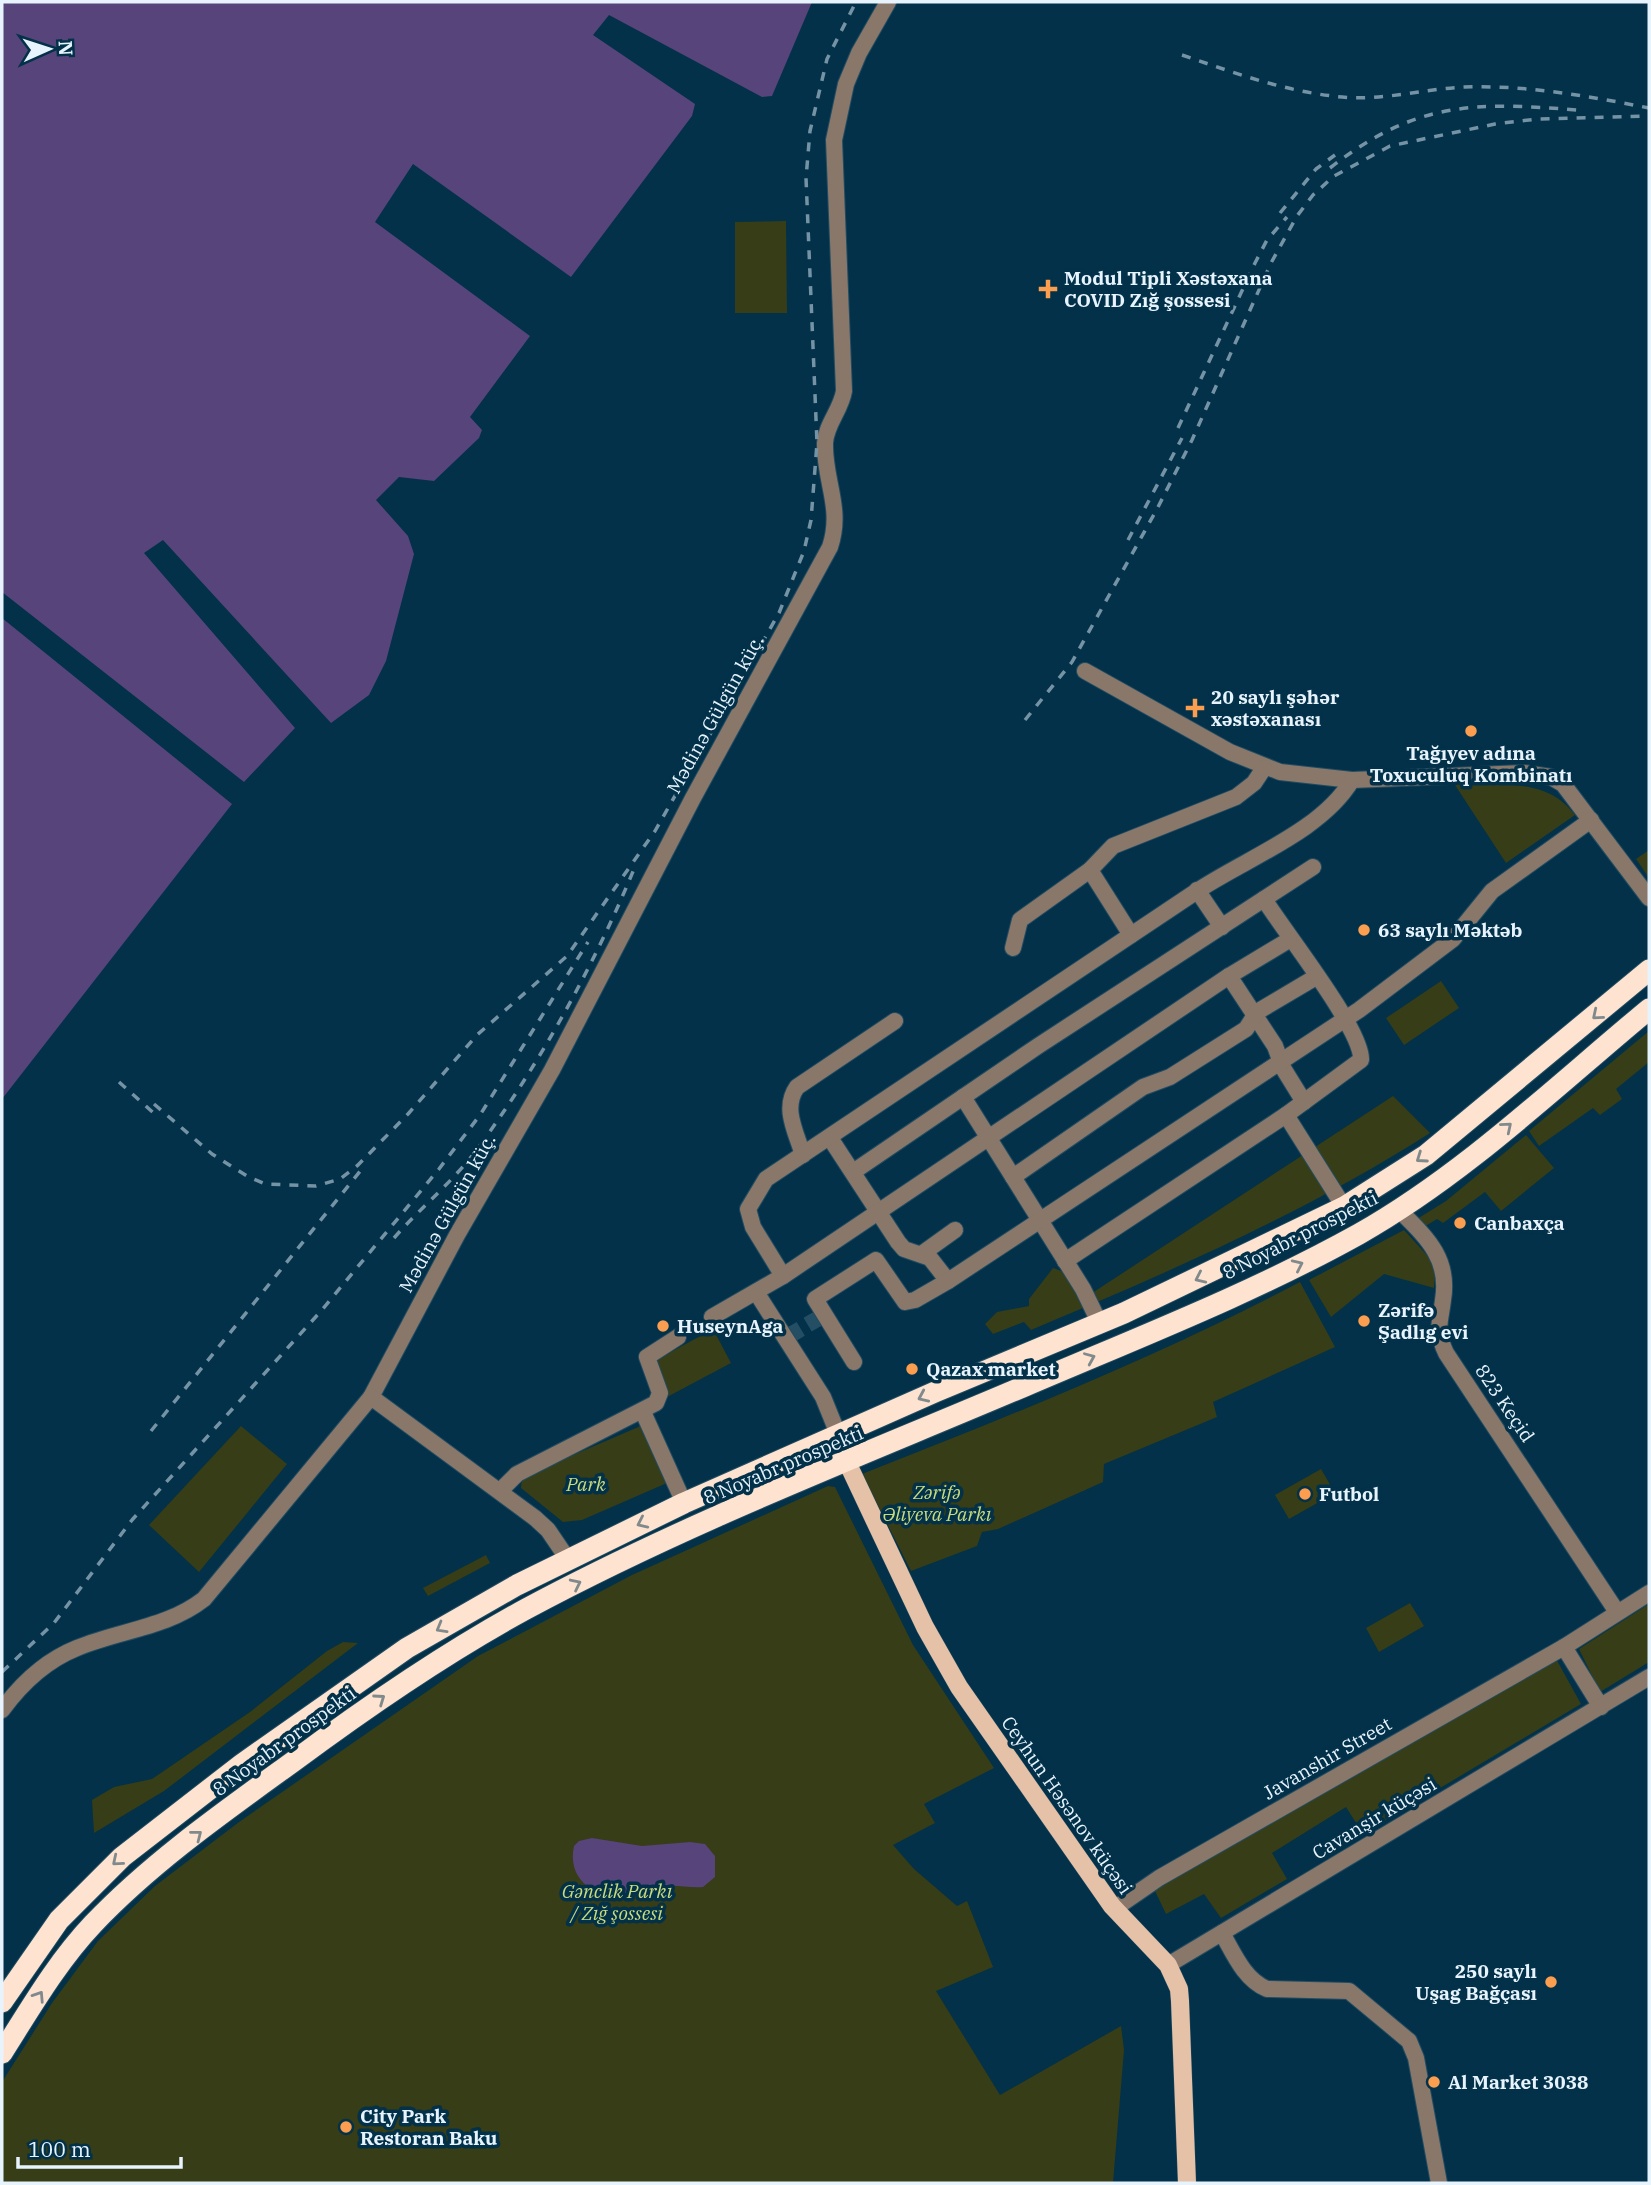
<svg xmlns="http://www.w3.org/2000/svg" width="1651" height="2185" font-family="'IBM Plex Serif',serif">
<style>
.green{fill:#363d17}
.water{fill:#56447a}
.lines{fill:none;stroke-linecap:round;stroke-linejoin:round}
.minor-tunnel{stroke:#244e64;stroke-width:16;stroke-dasharray:16 8;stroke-linecap:butt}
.minor-casing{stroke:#224c62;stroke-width:18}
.major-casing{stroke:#224c62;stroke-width:19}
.highway-casing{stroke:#224c62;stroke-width:23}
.minor{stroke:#89776a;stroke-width:16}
.major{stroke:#e5c1a7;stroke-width:18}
.highway{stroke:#fde3d0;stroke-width:21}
.rail{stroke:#7593a4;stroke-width:3.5;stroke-dasharray:9 9;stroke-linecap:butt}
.oneway{stroke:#808a8c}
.poi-dot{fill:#fb9e50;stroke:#023149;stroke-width:2.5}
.labels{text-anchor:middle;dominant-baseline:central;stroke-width:7;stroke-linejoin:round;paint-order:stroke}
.poi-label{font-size:19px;font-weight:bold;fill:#e7f4fe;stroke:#023149;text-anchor:start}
.street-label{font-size:19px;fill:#e7f4fe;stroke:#023149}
.park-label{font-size:19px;font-style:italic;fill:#c8db7d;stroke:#023149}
</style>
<rect width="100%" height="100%" fill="#023149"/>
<g class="green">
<polygon points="786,221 787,313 735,313 735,222"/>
<path d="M1455 785C1499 786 1546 776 1575 815L1506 863Z"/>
<polygon points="1649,850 1649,878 1636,859"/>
<polygon points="1441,981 1459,1008 1404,1045 1386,1018"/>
<polygon points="1649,1031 1649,1062 1616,1089 1622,1099 1600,1115 1593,1108 1539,1146 1529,1131"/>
<path d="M1393 1096 1430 1133C1305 1213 1167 1273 1031 1330L1024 1322 993 1334 985 1324 997 1312 1029 1306V1299L1053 1268 1067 1273 1083 1299Z"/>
<polygon points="1526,1135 1554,1168 1501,1211 1485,1192 1443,1223 1437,1219 1424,1227 1417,1219 1446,1201"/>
<polygon points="1404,1230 1436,1265 1434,1288 1384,1274 1331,1317 1309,1280"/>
<path d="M1300 1282 1335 1347 1213 1402 1217 1417 1104 1464 1103 1482 998 1529 982 1532 977 1546 911 1571 862 1474C1010 1416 1159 1356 1300 1282Z"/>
<polygon points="713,1329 731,1363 669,1396 651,1363"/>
<polygon points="643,1425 667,1483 582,1520 563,1522 521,1488 522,1477"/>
<polygon points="241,1426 287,1464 199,1572 149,1525"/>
<polygon points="1321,1469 1335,1493 1289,1519 1275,1495"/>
<polygon points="828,1486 835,1487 913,1645 994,1768 924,1804 935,1823 893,1845 914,1869 957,1906 967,1901 993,1967 936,1991 1000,2095 1121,2026 1124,2050 1113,2183 2,2183 2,2082 52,2003 98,1941 155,1886 239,1822 478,1656 632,1575"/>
<polygon points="486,1555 490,1563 428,1596 423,1588"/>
<polygon points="1410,1603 1424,1626 1379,1652 1366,1628"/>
<polygon points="1649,1604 1649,1662 1600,1692 1579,1649"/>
<polygon points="343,1642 358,1643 164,1791 94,1833 92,1800 114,1787 152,1779 250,1712 327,1651"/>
<polygon points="1554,1655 1581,1704 1363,1834 1346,1807 1272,1853 1287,1879 1221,1918 1204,1894 1166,1914 1154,1889"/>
</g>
<g class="water">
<polygon points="2,2 812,2 772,96 762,97 609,15 593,35 695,104 692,116 571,277 413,164 375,222 530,336 470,417 482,430 479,438 434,481 399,477 376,500 408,536 414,554 386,661 369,695 331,723 163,540 144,553 295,728 244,782 2,592"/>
<polygon points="2,618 232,804 2,1099"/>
<path d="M592 1838 642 1846 690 1842 705 1844 715 1856V1877L703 1887C690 1888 678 1885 665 1886 650 1888 636 1895 622 1896 592 1897 567 1878 574 1846L579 1841Z"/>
</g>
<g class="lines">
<polyline class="minor-tunnel" points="787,1337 824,1315"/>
<g class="minor-casing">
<g id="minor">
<polyline points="1085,671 1230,752 1280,772 1352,780 1524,773 1551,777 1563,784 1649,898"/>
<polyline points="1090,870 1131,935"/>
<polyline points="1197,890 1222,927"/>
<polyline points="1013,948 1020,920 1090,870 1113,846 1236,797 1254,783 1264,768"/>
<polyline points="1229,976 1275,1046 1283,1068 1304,1102"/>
<polyline points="963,1097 1083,1289 1100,1324"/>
<polyline points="1286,1115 1344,1207"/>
<polyline points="830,1138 898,1242 904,1249 930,1258 948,1281"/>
<path d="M803 1155C796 1132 782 1108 797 1087L895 1021"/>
<polyline points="853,1172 1038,1046 1313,867"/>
<polyline points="1013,1177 1143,1087 1170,1077 1246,1029 1257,1012 1316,977"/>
<path d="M1399 1210C1426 1237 1450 1258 1443 1300 1440 1325 1435 1329 1446 1353L1617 1612"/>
<polyline points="923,1253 955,1230"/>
<path d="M1065 1261 1286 1115 1361 1060C1363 1030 1283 930 1264 899"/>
<path d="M783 1276 753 1227 748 1209 766 1179C909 1084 1051 987 1194 893 1244 859 1321 832 1352 780"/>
<polyline points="756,1292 823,1397 838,1434"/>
<polyline points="712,1317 783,1276 1229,976 1289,940"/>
<polyline points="854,1362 815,1299 876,1260 905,1302 915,1300 948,1281 1359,1010 1453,939 1492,891 1591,820"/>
<path d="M371 1397 457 1235 552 1070 693 798 830 547C843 508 824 481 825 443 826 424 841 410 844 391L834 140 846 84 859 53 888 2"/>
<polyline points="643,1412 684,1503"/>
<polyline points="500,1491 517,1474 656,1403 660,1393 647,1357 678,1337"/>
<polyline points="1564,1647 1601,1707"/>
<path d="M2 1710C21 1684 47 1660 77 1648 120 1630 167 1628 204 1599L371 1397 535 1518 548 1530 567 1558"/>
<polyline points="1114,1909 1159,1878 1564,1647 1649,1593"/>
<path d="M1222 1933C1234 1954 1244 1979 1267 1989L1349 1991 1409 2041 1416 2058 1439 2183"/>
<polyline points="1168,1965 1649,1677"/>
</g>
</g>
<g class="major-casing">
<polyline id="major" points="847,1462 925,1627 959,1687 1112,1906 1168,1965 1179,1989 1180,2001 1187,2183"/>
</g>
<g class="highway-casing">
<g id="highway">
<polyline points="2,2002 59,1920 122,1857 242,1764 407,1648 517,1585 684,1503 935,1392 1124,1313 1344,1207 1426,1155 1649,970"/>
<path d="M2 2053C30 2009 57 1962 93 1924 152 1862 225 1811 294 1761 368 1706 445 1653 526 1609 686 1523 858 1457 1025 1386 1137 1338 1253 1293 1359 1234 1465 1174 1556 1086 1649 1009"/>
</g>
</g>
<use href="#minor" class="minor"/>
<use href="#major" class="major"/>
<use href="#highway" class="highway"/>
<g class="rail">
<path d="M1182 55C1235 73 1286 92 1342 97 1382 101 1424 89 1464 87 1527 85 1588 96 1649 108"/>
<path d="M1330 168C1416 101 1474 102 1577 110"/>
<polyline points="1280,213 1316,169 1335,155"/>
<polyline points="1178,428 1255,263 1267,240 1287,217"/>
<polyline points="1128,540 1182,438"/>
<polyline points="1025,720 1072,662 1157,509 1192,440 1271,263 1297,216 1313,195 1334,176 1390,146 1495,124 1537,119 1649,116"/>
<polyline points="119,1082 158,1117"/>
<polyline points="154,1104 212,1154 247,1176 265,1184 316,1186 340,1179 358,1165 408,1114 477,1035 567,956 655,831 779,613 804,551 811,520 817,443 806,178 810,131 827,59 856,2"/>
<path d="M394 1238C421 1207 453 1182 478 1148 539 1065 595 964 634 869"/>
<polyline points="151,1431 361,1170"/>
<polyline points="2,1672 54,1623 132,1520 321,1311 439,1169 480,1115 588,942"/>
</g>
</g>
<defs><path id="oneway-chevron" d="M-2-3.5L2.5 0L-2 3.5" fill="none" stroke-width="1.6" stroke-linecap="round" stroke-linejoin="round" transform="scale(1.75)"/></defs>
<g class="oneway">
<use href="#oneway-chevron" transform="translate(1597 1015) rotate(140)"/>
<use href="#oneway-chevron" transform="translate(1507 1127) rotate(-40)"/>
<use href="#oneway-chevron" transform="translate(1421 1158) rotate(145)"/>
<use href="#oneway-chevron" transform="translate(1298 1265) rotate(-25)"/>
<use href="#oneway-chevron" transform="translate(1200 1278) rotate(155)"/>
<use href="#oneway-chevron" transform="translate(1090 1358) rotate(-23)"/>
<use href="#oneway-chevron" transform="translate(923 1397) rotate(156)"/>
<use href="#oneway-chevron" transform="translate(642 1523) rotate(155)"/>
<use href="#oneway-chevron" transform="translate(576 1584) rotate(-26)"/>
<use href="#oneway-chevron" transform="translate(441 1628) rotate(150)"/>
<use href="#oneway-chevron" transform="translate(380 1699) rotate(-35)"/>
<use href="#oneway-chevron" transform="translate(197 1835) rotate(-38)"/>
<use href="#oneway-chevron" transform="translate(117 1861) rotate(140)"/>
<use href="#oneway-chevron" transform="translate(39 1996) rotate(-57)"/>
</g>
<g class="poi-dot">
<path d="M1044.5 278.5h7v7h7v7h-7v7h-7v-7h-7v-7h7z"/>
<path d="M1191.5 697.5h7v7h7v7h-7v7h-7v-7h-7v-7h7z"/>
<circle cx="1471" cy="731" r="7"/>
<circle cx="1364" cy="930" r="7"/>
<circle cx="1460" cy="1223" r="7"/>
<circle cx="1364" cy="1321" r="7"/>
<circle cx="663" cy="1326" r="7"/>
<circle cx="912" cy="1369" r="7"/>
<circle cx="1305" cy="1494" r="7"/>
<circle cx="1551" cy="1982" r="7"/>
<circle cx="1434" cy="2082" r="7"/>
<circle cx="346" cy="2127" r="7"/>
</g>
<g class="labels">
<g class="poi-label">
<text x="1064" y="278">Modul Tipli Xəstəxana<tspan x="1064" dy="22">COVID Zığ şossesi</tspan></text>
<text x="1211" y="697">20 saylı şəhər<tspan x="1211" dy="22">xəstəxanası</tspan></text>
<text x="1471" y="753" text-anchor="middle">Tağıyev adına<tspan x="1471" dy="22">Toxuculuq Kombinatı</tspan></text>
<text x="1378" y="930">63 saylı Məktəb</text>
<text x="1474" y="1223">Canbaxça</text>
<text x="1378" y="1310">Zərifə<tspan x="1378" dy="22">Şadlıg evi</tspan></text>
<text x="677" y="1326">HuseynAga</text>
<text x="926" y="1369">Qazax market</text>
<text x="1319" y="1494">Futbol</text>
<text x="1537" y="1971" text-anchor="end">250 saylı<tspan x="1537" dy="22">Uşag Bağçası</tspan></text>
<text x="1448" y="2082">Al Market 3038</text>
<text x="360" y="2116">City Park<tspan x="360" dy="22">Restoran Baku</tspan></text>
</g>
<g class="street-label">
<text transform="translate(715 714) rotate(-61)">Mədinə Gülgün küç.</text>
<text transform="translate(447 1213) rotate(-61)">Mədinə Gülgün küç.</text>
<text transform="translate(1300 1235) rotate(-27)">8 Noyabr prospekti</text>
<text transform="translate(1505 1403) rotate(56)">823 Keçid</text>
<text transform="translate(783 1465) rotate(-23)">8 Noyabr prospekti</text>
<text transform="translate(284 1741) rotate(-36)">8 Noyabr prospekti</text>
<text transform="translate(1327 1758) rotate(-30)">Javanshir Street</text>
<text transform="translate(1067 1805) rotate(55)">Ceyhun Həsənov küçəsi</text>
<text transform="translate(1374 1818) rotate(-31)">Cavanşir küçəsi</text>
</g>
<g class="park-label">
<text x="586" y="1484">Park</text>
<text x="937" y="1492">Zərifə<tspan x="937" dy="22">Əliyeva Parkı</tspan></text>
<text x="617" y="1891">Gənclik Parkı<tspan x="617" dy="22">/ Zığ şossesi</tspan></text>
</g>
</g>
<rect width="1651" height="2185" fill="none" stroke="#e7f4fe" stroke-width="7"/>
<g transform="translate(49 49) rotate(87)" stroke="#023149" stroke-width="5" paint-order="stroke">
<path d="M0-5L12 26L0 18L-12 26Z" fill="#e7f4fe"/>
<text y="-10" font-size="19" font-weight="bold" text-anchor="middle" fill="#e7f4fe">N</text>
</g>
<path d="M18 2157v10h163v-10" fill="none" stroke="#e7f4fe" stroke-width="3.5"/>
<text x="28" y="2157" font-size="21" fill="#e7f4fe" stroke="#023149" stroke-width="5" paint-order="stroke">100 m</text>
</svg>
